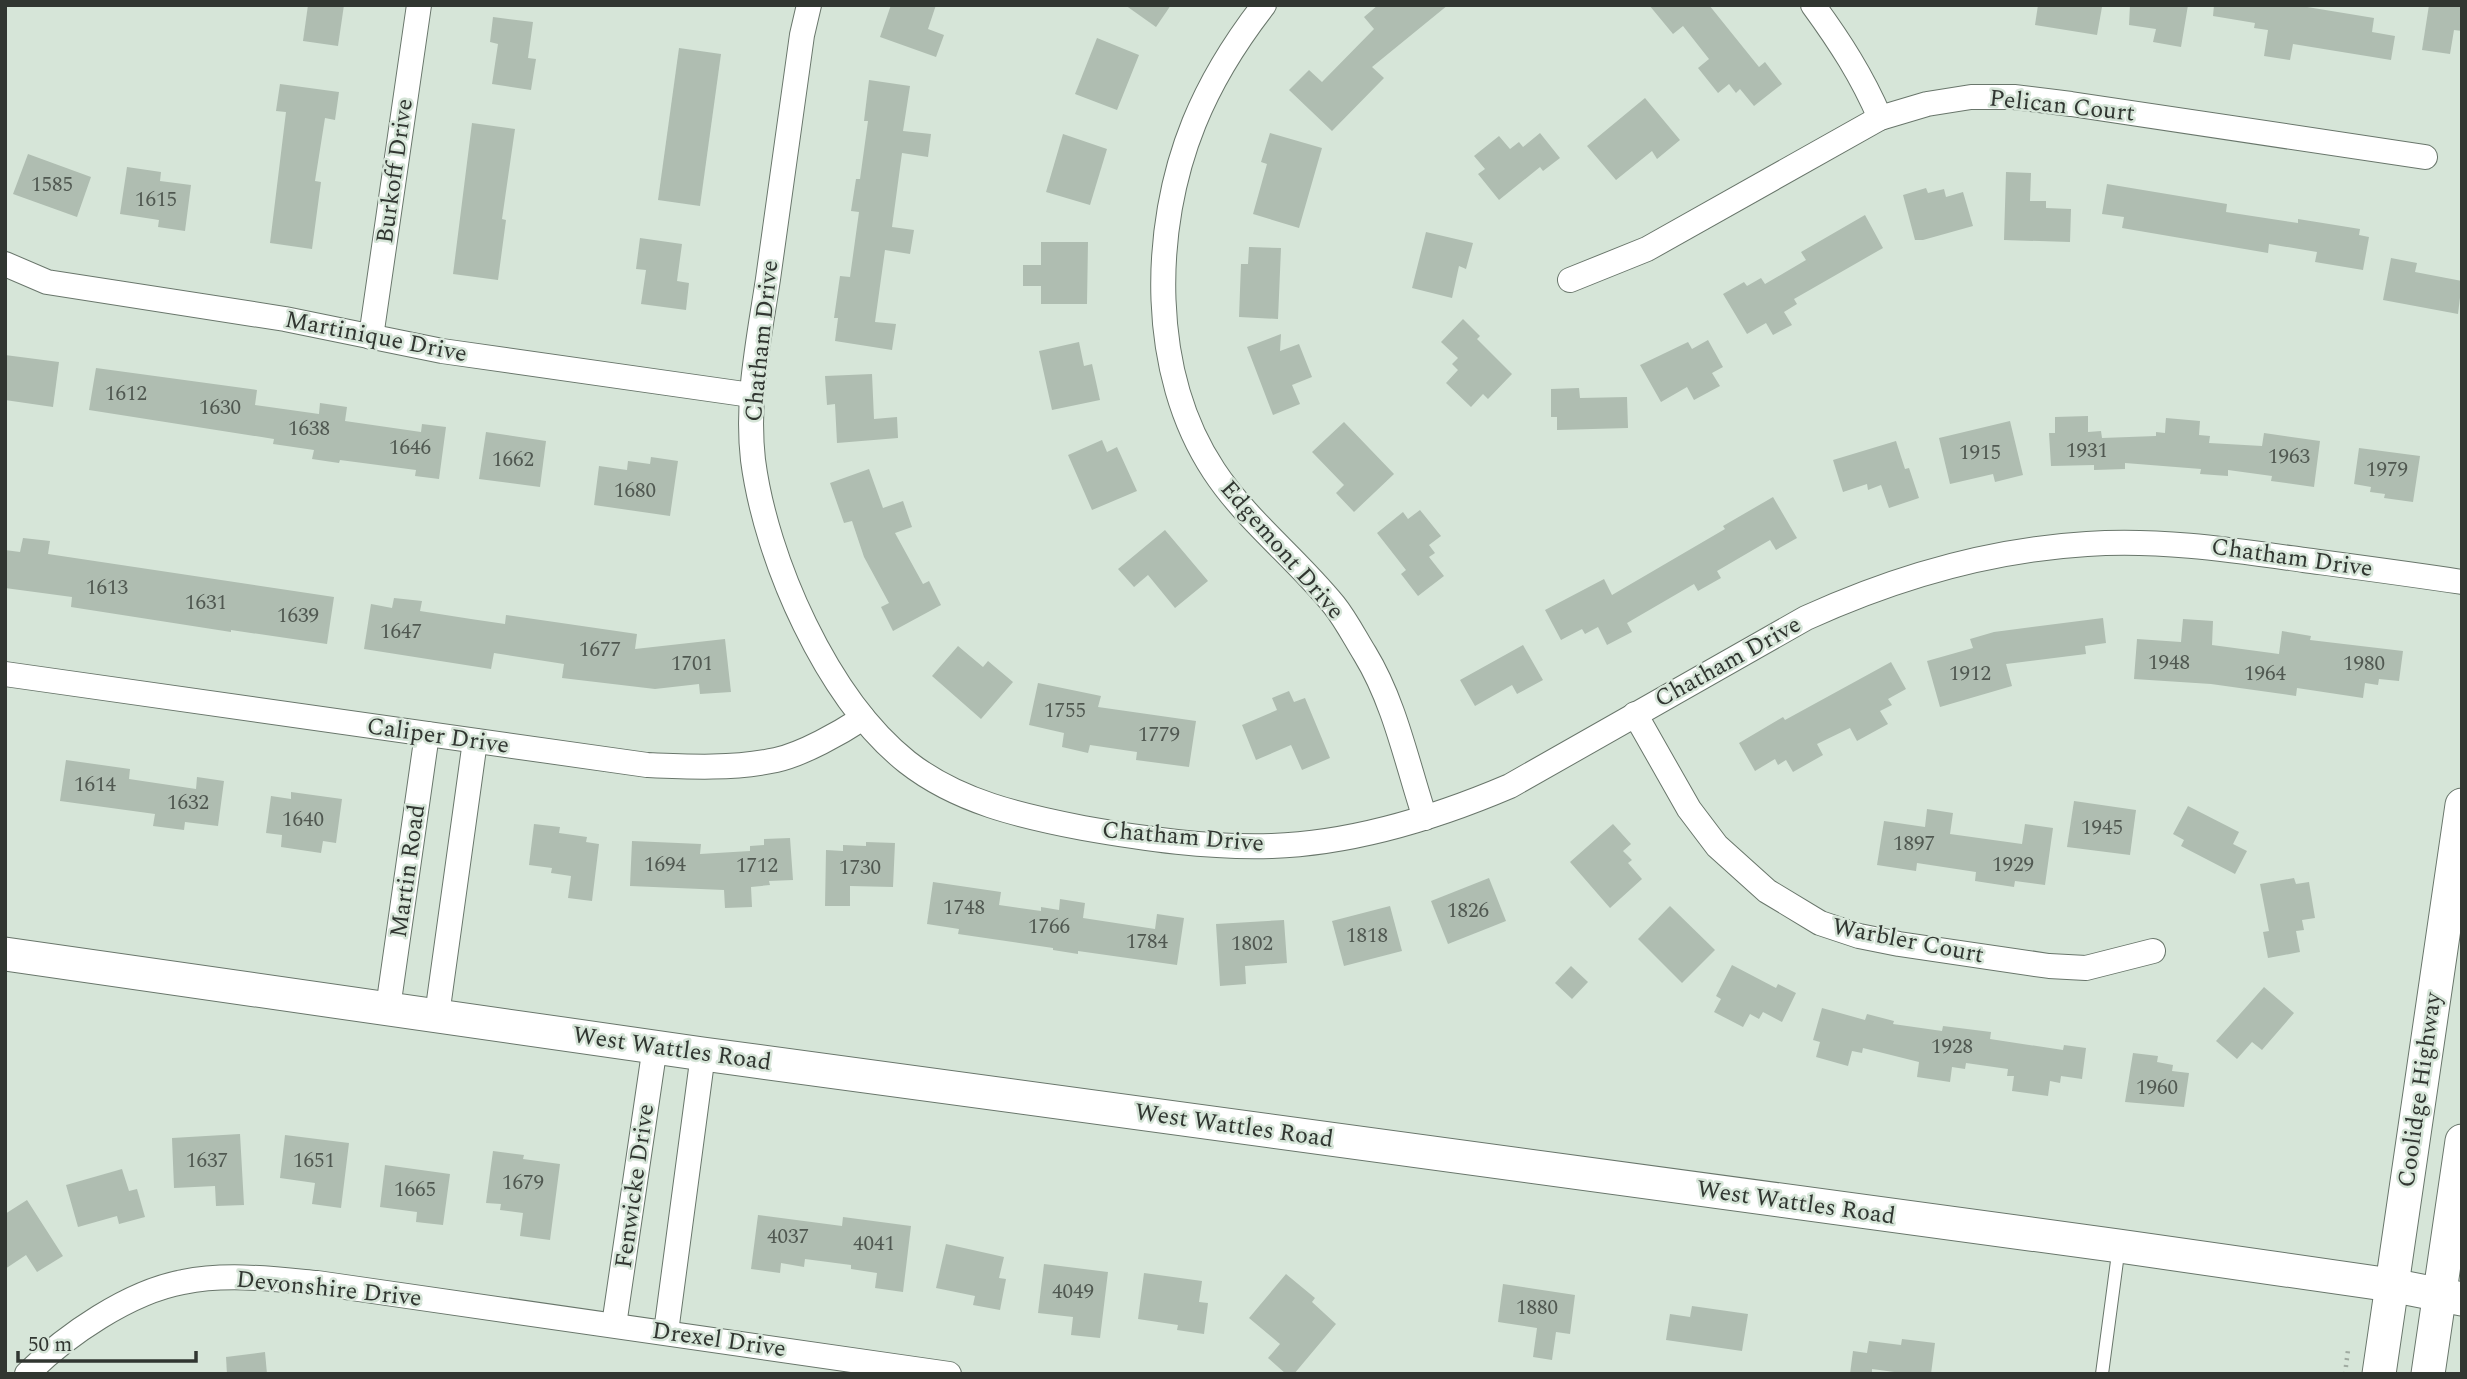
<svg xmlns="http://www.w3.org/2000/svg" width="2467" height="1379" font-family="Spectral,serif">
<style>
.building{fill:#afbdb1}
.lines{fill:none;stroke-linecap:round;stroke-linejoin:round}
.lane-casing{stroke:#69766b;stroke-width:14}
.street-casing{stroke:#69766b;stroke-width:26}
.secondary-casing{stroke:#69766b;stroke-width:35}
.path{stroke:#a0aba1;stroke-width:4.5;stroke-dasharray:2 5;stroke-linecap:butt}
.lane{stroke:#fff;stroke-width:12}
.street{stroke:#fff;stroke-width:24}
.secondary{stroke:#fff;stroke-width:33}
.labels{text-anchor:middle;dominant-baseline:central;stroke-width:5;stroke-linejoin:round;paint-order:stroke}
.number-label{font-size:21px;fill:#505851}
.street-label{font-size:24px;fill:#313631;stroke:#d6e5d8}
</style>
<rect width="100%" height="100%" fill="#d6e5d8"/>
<g class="building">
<polygon points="308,5 344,5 338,46 303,41"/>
<polygon points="891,5 936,5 928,29 944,35 936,57 880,37"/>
<polygon points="1125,5 1171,5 1156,27"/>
<polygon points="1378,5 1448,5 1372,67 1384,78 1332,131 1289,90 1309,70 1322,82 1374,29 1364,17"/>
<polygon points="1649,5 1709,5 1759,67 1765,62 1782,84 1754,106 1740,89 1736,93 1729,84 1718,93 1698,68 1709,59 1683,26 1673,34"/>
<polygon points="2038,5 2102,7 2097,35 2035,25"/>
<polygon points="2130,5 2188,5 2181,47 2153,42 2156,29 2129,25"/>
<polygon points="2214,5 2295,5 2374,18 2372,32 2395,36 2391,60 2293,44 2290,60 2264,56 2268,30 2254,28 2255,23 2213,16"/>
<polygon points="2429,5 2462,5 2462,31 2454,30 2450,54 2422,50"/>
<polygon points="493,17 533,22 528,58 536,59 531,90 492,84 498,44 490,42"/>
<polygon points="1097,38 1139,55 1117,110 1075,94"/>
<polygon points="679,48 721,54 700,206 658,200"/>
<polygon points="869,80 910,86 903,131 931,134 928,157 902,153 892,227 914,230 910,254 885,250 875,322 896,324 892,350 835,341 838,318 834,318 840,276 850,277 859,212 851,211 856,179 860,179 868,121 864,121"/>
<polygon points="280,84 339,92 335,120 325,118 315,181 321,182 312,249 270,243 286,112 276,111"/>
<polygon points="1645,98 1680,140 1657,159 1652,151 1616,180 1587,146"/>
<polygon points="472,123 515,129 502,219 506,220 498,280 453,274"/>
<polygon points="1270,133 1322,148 1299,228 1253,214 1267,164 1261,162"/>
<polygon points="1540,133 1560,158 1543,171 1540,167 1499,200 1478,174 1485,169 1474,156 1499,136 1510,149 1519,142 1523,147"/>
<polygon points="1063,134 1107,149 1090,205 1046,192"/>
<polygon points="28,154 91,177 77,217 13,194"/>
<polygon points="127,167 161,172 160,181 191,185 185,231 158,227 159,220 120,214"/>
<polygon points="2006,172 2031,173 2030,201 2046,201 2046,208 2071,209 2070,242 2004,240"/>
<polygon points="2107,184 2227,204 2226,212 2298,223 2298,219 2360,229 2359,235 2369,237 2363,270 2315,262 2317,252 2269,244 2268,253 2122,228 2124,217 2102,214"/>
<polygon points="1926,188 1928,193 1944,189 1946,197 1963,192 1973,226 1923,240 1915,240 1903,195"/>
<polygon points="1865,215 1883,248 1794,299 1797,304 1784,312 1792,325 1773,335 1766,323 1747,334 1723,294 1744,282 1747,286 1761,278 1765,284 1806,260 1801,252"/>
<polygon points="1426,232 1473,243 1466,269 1459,266 1452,298 1412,288"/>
<polygon points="640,238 682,244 677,281 689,283 686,310 641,304 646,270 636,269"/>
<polygon points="1041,242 1088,242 1087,304 1041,304 1041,286 1023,286 1023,265 1041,265"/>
<polygon points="1249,247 1281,248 1278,319 1239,317 1241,264 1248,264"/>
<polygon points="2391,258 2417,263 2415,272 2462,281 2458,314 2383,300"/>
<polygon points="1463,319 1480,336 1477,339 1512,374 1488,399 1483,394 1471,407 1446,383 1458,370 1452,364 1458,358 1441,342"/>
<polygon points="1281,334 1280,351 1299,344 1312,377 1292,385 1300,404 1273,415 1247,347"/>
<polygon points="1708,340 1723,367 1712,373 1720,386 1694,400 1687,387 1661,402 1640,365 1688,342 1692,349"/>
<polygon points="1079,342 1084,366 1092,364 1100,400 1052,410 1039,351"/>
<polygon points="5,355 59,362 53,407 5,400"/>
<polygon points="96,368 257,390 255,405 319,414 320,403 347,407 345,421 421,432 422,424 446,427 439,479 415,476 416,470 340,460 339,463 312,459 314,450 273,444 274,439 89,410"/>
<polygon points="872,374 874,419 897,417 898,438 837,443 835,404 827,405 825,376"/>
<polygon points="1579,388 1580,398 1627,397 1628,428 1557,430 1557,417 1551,417 1551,389"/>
<polygon points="2088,416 2088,432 2101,431 2102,438 2156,436 2156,432 2165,433 2166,418 2200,421 2199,435 2210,436 2209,443 2262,446 2264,433 2320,441 2314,487 2271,481 2272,476 2228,470 2228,476 2200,474 2201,469 2125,463 2125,469 2094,470 2094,465 2051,466 2049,433 2055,433 2055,417"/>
<polygon points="2010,421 2023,475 1995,482 1993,474 1950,484 1939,438"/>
<polygon points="1344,422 1394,474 1354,512 1336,493 1344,485 1312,452"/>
<polygon points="486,432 546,441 540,487 479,479"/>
<polygon points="1102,440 1107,452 1117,447 1137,491 1092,510 1068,455"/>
<polygon points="1896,441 1905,469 1909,468 1919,498 1889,508 1881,485 1868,490 1867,484 1843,492 1833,460"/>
<polygon points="2359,448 2420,456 2413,502 2384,498 2385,494 2370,492 2371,487 2354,484"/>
<polygon points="651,457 678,461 670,516 594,505 599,466 627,470 628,461 650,464"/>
<polygon points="869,469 883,508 903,501 912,527 895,533 923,584 929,581 941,605 893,631 881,607 889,603 864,557 852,521 844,523 830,483"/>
<polygon points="1773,497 1797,538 1776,550 1770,540 1717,571 1721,578 1698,591 1694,584 1627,623 1632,632 1607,645 1598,627 1585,634 1582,629 1561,640 1545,610 1604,579 1612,595 1725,529 1723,526"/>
<polygon points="1420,510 1441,536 1429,545 1435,553 1429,557 1444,576 1418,596 1401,574 1406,570 1377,533 1403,512 1408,519"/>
<polygon points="1165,530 1208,581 1175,608 1148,575 1134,587 1118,569"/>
<polygon points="23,538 50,541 48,554 334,597 327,644 231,630 231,632 71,607 72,597 5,588 5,550 20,552"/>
<polygon points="394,598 422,601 420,611 471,619 505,624 506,615 637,634 635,649 725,639 731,692 700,694 699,684 655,689 562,678 564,664 494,653 491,669 364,649 371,604 392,608"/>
<polygon points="2103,618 2106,643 2085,646 2086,654 2006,664 2012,686 1940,707 1927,661 1973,648 1970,639 1994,632"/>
<polygon points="2183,619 2213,621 2212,645 2279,654 2282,631 2311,636 2310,640 2403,651 2399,681 2379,679 2378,685 2365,683 2363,698 2297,688 2296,696 2211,684 2134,679 2137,639 2181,642"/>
<polygon points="1523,645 1543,680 1517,694 1512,685 1475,706 1460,680"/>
<polygon points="958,646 983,667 988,661 1013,682 981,719 932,676"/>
<polygon points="1891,662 1906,689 1888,699 1892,705 1880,711 1888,724 1857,741 1850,728 1817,744 1823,755 1793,772 1786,760 1778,765 1775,759 1755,771 1739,743 1783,717 1785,720"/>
<polygon points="1038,683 1101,696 1098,707 1196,721 1189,767 1136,760 1137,752 1090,745 1088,753 1062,747 1064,733 1029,725"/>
<polygon points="1289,691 1294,702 1305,698 1330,758 1302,770 1291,745 1256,760 1242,725 1277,710 1272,698"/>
<polygon points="66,760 130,769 129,779 196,789 197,777 224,781 218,826 185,822 184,830 153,826 155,814 60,801"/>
<polygon points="291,792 342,799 336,843 323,841 321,853 281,847 282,835 266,833 271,796 291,799"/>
<polygon points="2074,801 2136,810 2130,855 2067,847"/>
<polygon points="2188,806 2239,832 2233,844 2247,851 2235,874 2181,846 2184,840 2173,834"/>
<polygon points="1927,809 1953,813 1950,834 2022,844 2025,824 2053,828 2045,885 2015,881 2014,887 1975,881 1976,872 1917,863 1916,871 1877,865 1884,821 1925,827"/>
<polygon points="534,824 560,827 559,833 587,837 586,842 599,844 592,901 568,898 571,876 551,873 552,868 529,865"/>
<polygon points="1613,824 1631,844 1623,851 1632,860 1628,863 1642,879 1610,908 1570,862"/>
<polygon points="790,838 793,880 769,881 770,885 751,887 752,907 725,908 724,890 630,886 632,841 701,844 700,854 750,851 750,846 764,845 764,839"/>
<polygon points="866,842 895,843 893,887 850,886 850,906 825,906 826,850 843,851 843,845 866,846"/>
<polygon points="1489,878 1506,921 1448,944 1431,901"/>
<polygon points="2294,878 2296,884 2309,882 2315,918 2302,920 2304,930 2296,931 2300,952 2268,958 2263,932 2269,931 2260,884"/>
<polygon points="933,882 1001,892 999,905 1041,911 1041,907 1059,910 1060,899 1085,903 1083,918 1155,929 1157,914 1184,918 1177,965 1078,951 1078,954 1053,950 1053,948 958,934 959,929 927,924"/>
<polygon points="1390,906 1402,951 1344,966 1332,921"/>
<polygon points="1670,906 1715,950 1682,983 1638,939"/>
<polygon points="1284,920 1287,963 1245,966 1246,984 1220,986 1216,924"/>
<polygon points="1732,965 1776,988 1778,984 1796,993 1782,1022 1763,1012 1759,1019 1750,1014 1743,1027 1714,1012 1721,999 1716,996"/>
<polygon points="1571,966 1588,982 1572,999 1555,983"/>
<polygon points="2264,987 2294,1013 2262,1050 2252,1042 2237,1059 2216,1041"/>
<polygon points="1822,1008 1865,1020 1867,1014 1894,1021 1893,1024 1942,1031 1943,1026 1991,1032 1990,1039 2063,1050 2064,1045 2086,1048 2082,1079 2061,1076 2060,1083 2050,1081 2048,1096 2012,1091 2014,1076 2007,1076 2008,1069 1966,1063 1965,1069 1952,1067 1950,1082 1917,1077 1919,1062 1863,1048 1862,1053 1852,1051 1848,1066 1816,1057 1820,1042 1813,1040"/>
<polygon points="2133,1053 2158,1056 2157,1062 2173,1065 2172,1071 2189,1073 2184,1107 2125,1102"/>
<polygon points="240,1134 244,1205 216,1206 215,1186 174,1188 172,1138"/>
<polygon points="285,1135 349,1143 341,1208 312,1204 315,1183 280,1178"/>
<polygon points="493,1151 524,1155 523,1159 560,1164 550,1240 520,1236 523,1213 500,1210 501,1204 486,1203"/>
<polygon points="385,1165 450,1174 443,1225 416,1222 417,1212 380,1207"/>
<polygon points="122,1169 129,1191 137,1189 145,1217 119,1224 117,1216 78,1227 66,1185"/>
<polygon points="27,1200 63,1256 37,1272 26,1255 5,1269 5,1214"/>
<polygon points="758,1215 842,1226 843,1217 911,1226 903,1292 875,1288 877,1273 851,1269 851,1265 805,1259 804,1267 781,1263 780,1273 751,1269"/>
<polygon points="946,1244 1004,1257 999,1278 1006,1279 1000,1310 973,1305 975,1296 936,1288"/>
<polygon points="1044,1264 1108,1272 1100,1338 1071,1335 1073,1317 1038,1313"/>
<polygon points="1144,1273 1202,1281 1199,1302 1208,1303 1204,1334 1177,1330 1178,1325 1138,1319"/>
<polygon points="1286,1274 1315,1298 1312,1302 1336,1324 1294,1374 1286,1374 1268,1358 1280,1344 1249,1318"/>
<polygon points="1503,1284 1575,1295 1570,1334 1556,1332 1552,1360 1533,1357 1537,1328 1498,1322"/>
<polygon points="1692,1306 1748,1314 1742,1351 1666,1340 1670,1314 1690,1317"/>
<polygon points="1902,1339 1935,1343 1931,1374 1909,1374 1872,1369 1872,1374 1850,1374 1853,1351 1867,1353 1869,1341 1901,1345"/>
<polygon points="265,1352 267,1374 227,1374 226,1357"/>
</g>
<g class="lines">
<g class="lane-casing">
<polyline id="lane" points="2102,1374 2119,1246"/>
</g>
<g class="street-casing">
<g id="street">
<path d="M809 5 802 35C791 116 779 197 768 279 759 339 746 399 753 460 766 560 827 698 907 762 958 802 1021 816 1083 828 1145 839 1209 848 1272 846 1355 843 1435 818 1510 786L1806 618C1896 577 1988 550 2087 544 2160 539 2232 550 2304 560 2356 567 2409 574 2462 582"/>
<path d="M1264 5C1236 41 1211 81 1194 123 1151 229 1149 373 1214 471 1247 521 1296 558 1334 605 1346 620 1355 638 1365 654 1395 703 1407 764 1425 818"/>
<path d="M1813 5C1840 42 1862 76 1880 118"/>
<polyline points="5,264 47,282 285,319 442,351 751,395"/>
<polyline points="1570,280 1647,249 1880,118 1927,104 1971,97 2014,97 2071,104 2425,157"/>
<polyline points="371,337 419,5"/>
<path d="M5 674 647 765C691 767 733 769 776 760 803 754 840 733 863 718"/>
<polyline points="1635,714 1689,809 1717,846 1767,891 1820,923 1859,936 1899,944 2049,966 2086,968 2153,951"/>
<polyline points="388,1008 427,734"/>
<polyline points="437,1015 475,741"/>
<polyline points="614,1325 655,1046"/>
<polyline points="666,1332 703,1054"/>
<path d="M27 1374C66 1335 129 1292 183 1282 226 1273 274 1279 317 1283L949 1374"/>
</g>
</g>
<g class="secondary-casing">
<g id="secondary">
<polyline points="5,954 703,1054 2119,1246 2391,1285 2462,1299"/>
<polyline points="2379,1374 2462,805"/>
<polyline points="2428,1374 2462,1141"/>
</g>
</g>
<polyline class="path" points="2345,1374 2348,1350"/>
<use href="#lane" class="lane"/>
<use href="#street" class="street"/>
<use href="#secondary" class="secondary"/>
</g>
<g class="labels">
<g class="number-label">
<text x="52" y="185">1585</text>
<text x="156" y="200">1615</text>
<text x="126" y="394">1612</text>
<text x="220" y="408">1630</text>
<text x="309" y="429">1638</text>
<text x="410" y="448">1646</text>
<text x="2087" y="451">1931</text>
<text x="1980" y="453">1915</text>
<text x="2289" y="457">1963</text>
<text x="513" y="460">1662</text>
<text x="2387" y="470">1979</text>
<text x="635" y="491">1680</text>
<text x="107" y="588">1613</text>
<text x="206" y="603">1631</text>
<text x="298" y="616">1639</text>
<text x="401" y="632">1647</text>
<text x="600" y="650">1677</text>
<text x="2169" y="663">1948</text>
<text x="692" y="664">1701</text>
<text x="2364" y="664">1980</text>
<text x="1970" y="674">1912</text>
<text x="2265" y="674">1964</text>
<text x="1065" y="711">1755</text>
<text x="1159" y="735">1779</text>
<text x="95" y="785">1614</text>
<text x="188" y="803">1632</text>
<text x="303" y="820">1640</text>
<text x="2102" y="828">1945</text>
<text x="1914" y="844">1897</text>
<text x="665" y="865">1694</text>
<text x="2013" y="865">1929</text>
<text x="757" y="866">1712</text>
<text x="860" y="868">1730</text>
<text x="964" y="908">1748</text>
<text x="1468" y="911">1826</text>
<text x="1049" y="927">1766</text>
<text x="1367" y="936">1818</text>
<text x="1147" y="942">1784</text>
<text x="1252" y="944">1802</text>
<text x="1952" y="1047">1928</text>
<text x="2157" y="1088">1960</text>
<text x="207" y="1161">1637</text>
<text x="314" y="1161">1651</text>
<text x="523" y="1183">1679</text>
<text x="415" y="1190">1665</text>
<text x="788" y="1237">4037</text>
<text x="874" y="1244">4041</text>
<text x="1073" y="1292">4049</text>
<text x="1537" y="1308">1880</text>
</g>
<g class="street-label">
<text transform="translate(2062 106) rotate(6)">Pelican Court</text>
<text transform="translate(395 171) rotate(-82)">Burkoff Drive</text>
<text transform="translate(376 337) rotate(11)">Martinique Drive</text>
<text transform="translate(762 341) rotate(-84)">Chatham Drive</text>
<text transform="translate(1282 550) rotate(49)">Edgemont Drive</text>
<text transform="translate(2292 558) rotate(8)">Chatham Drive</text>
<text transform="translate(1728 662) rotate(-29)">Chatham Drive</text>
<text transform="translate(438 736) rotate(8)">Caliper Drive</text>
<text transform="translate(1183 837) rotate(5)">Chatham Drive</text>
<text transform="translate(408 871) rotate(-82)">Martin Road</text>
<text transform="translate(1908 941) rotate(11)">Warbler Court</text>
<text transform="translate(672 1049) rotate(8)">West Wattles Road</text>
<text transform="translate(2420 1090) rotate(-82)">Coolidge Highway</text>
<text transform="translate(1234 1126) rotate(8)">West Wattles Road</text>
<text transform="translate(635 1186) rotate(-82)">Fenwicke Drive</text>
<text transform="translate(1796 1203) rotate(8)">West Wattles Road</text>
<text transform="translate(329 1289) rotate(6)">Devonshire Drive</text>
<text transform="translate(719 1340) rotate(8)">Drexel Drive</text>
</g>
</g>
<rect width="2467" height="1379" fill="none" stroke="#313631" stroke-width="14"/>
<path d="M18 1351v10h178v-10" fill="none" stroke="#313631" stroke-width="3.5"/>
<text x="28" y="1351" font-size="21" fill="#313631" stroke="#d6e5d8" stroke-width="5" paint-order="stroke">50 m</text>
</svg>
